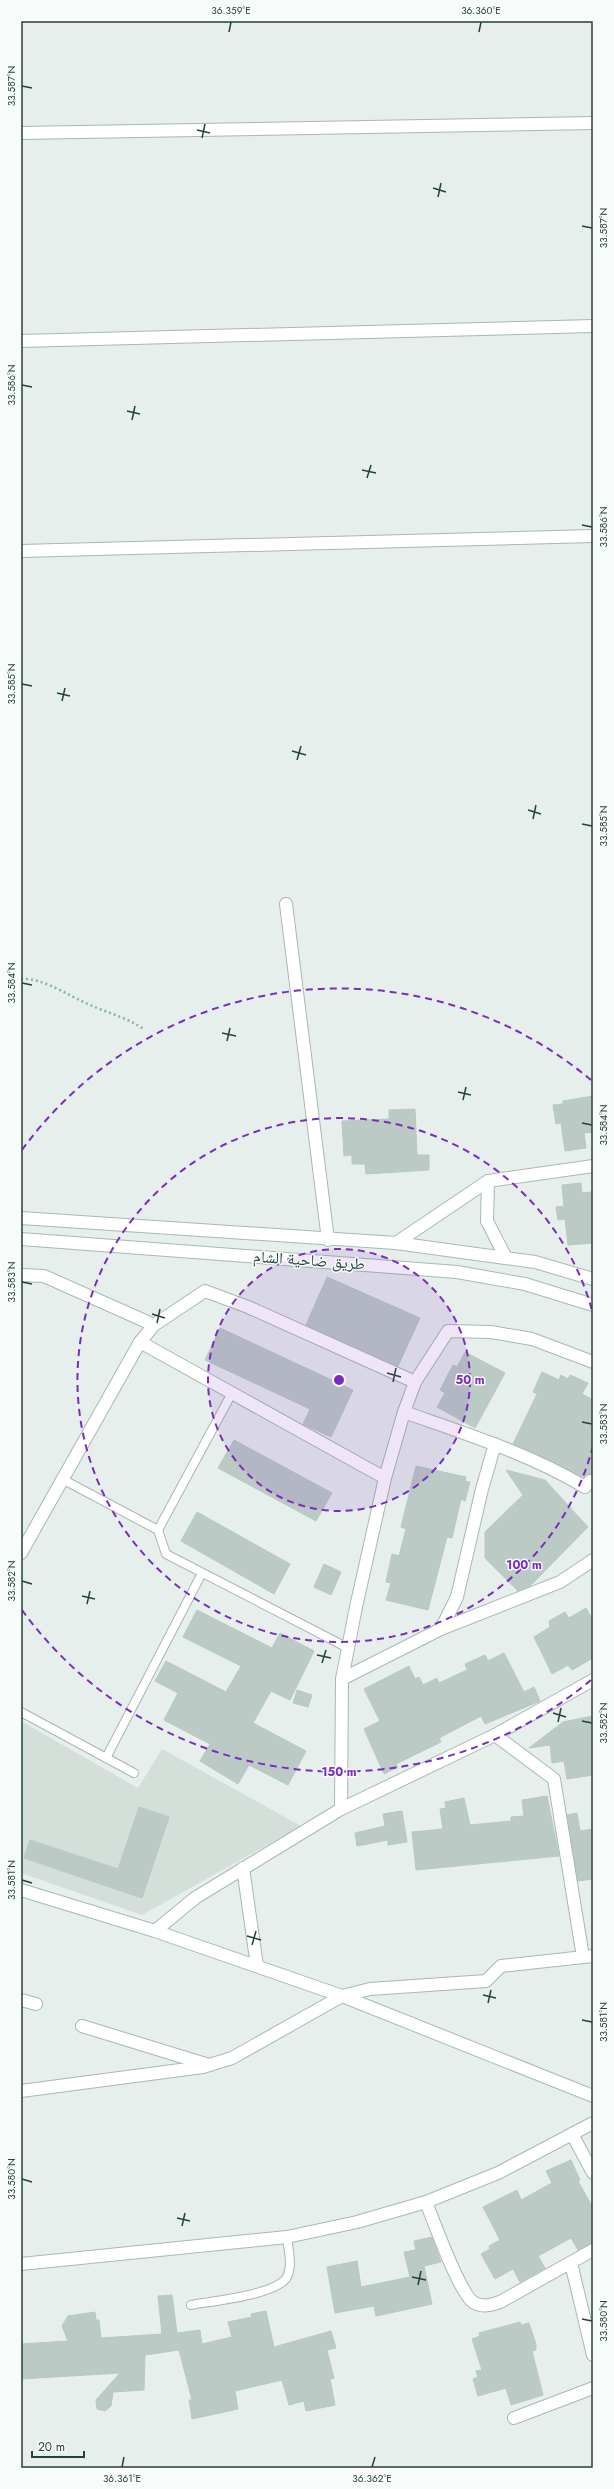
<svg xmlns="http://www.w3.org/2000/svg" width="614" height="2489" font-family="Jost,'Noto Naskh Arabic',sans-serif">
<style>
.built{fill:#d4dfda}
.building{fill:#bbcac4;stroke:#b8c9c2}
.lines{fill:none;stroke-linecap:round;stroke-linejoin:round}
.lane-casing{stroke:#a8b8b2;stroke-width:10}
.street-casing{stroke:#a8b8b2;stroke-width:14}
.secondary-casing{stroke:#a4bbb3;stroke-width:14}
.path{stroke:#86b3a5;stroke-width:2.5;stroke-dasharray:2 3;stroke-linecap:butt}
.lane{stroke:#fff;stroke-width:8}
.street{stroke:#fff;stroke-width:12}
.secondary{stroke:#fff;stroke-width:12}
.ticks{fill:none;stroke:#24423a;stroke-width:1.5}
.ring{fill:none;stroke:#7b2cbf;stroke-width:2;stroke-dasharray:7 5}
.labels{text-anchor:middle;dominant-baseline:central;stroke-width:3;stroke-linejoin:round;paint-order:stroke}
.street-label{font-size:16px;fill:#24423a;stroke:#f7fbf9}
.centre{fill:#7b2cbf;stroke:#f7fbf9;stroke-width:2}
.ring-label{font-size:12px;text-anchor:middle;font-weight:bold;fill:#7b2cbf;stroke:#f7fbf9;stroke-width:3;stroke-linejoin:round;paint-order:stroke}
.neatline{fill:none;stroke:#24423a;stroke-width:1.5}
.ticks-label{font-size:10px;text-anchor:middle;fill:#24423a}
</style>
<rect width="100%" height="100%" fill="#e6efeb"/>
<polygon class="built" points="21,1721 138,1788 162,1749 301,1826 142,1915 21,1873"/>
<g class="building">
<polygon points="593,1096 593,1132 584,1133 586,1148 565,1151 561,1123 556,1124 553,1105 563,1104 563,1101"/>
<polygon points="415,1109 417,1155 429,1155 429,1170 366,1174 365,1164 352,1164 352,1155 344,1156 342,1121 389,1119 389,1110"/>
<polygon points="581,1183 582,1193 591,1192 593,1243 568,1245 565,1219 558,1220 556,1207 564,1206 562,1185"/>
<polygon points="327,1277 420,1318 398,1366 306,1325"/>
<polygon points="220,1328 353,1390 331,1437 303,1424 310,1409 205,1360"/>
<polygon points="465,1352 505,1373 475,1428 437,1407 445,1393 440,1390 453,1365 457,1367"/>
<polygon points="542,1372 559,1380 561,1375 568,1379 570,1375 588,1383 582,1394 593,1400 593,1474 588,1474 583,1477 513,1444 537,1394 533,1392"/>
<polygon points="234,1440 332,1493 316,1521 218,1468"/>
<polygon points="416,1466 466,1477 465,1481 470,1482 465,1501 461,1499 452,1538 447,1537 428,1610 386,1600 391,1583 386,1582 392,1554 399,1556 406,1529 401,1527"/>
<polygon points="506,1470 545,1480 588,1527 530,1586 518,1591 485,1558 485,1532 523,1495"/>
<polygon points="197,1512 290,1564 274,1594 181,1541"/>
<polygon points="324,1564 341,1572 331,1595 314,1587"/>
<polygon points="586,1608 593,1620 593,1658 572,1670 568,1665 552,1674 534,1637 550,1627 549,1621 565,1612 569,1618"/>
<polygon points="197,1610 272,1648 280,1633 314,1651 290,1700 271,1691 253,1723 306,1751 288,1785 249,1765 238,1784 200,1761 210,1744 164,1720 178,1693 155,1681 166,1661 226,1692 241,1666 183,1637"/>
<polygon points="504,1653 524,1692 534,1687 540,1701 485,1724 481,1716 439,1738 441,1742 396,1764 398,1767 384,1774 364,1729 380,1721 364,1689 409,1666 415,1679 419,1677 423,1685 437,1678 439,1683 467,1670 465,1664 485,1655 488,1661"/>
<polygon points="297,1690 312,1695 308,1707 293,1703"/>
<polygon points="593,1716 593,1775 567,1779 564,1761 552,1763 550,1745 529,1748 563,1722"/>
<polygon points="547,1796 559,1856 416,1870 412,1832 443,1829 440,1809 446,1808 445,1802 464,1798 470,1825 511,1821 511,1817 524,1816 522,1800"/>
<polygon points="139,1807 169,1817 142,1898 24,1858 30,1840 118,1869"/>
<polygon points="402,1811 407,1842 388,1845 388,1840 357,1846 355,1833 385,1826 383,1814"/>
<polygon points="577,1813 580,1831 593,1829 593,1879 578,1881 567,1815"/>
<polygon points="571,2160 580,2180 578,2181 593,2208 593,2243 578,2250 571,2238 538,2256 545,2268 520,2282 513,2269 495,2279 481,2254 490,2249 489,2246 500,2240 483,2207 517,2190 521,2200 552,2183 546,2171"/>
<polygon points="432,2237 441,2262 424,2266 432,2304 376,2316 374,2306 335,2313 327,2267 357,2261 361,2287 410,2277 404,2252 416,2250 414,2241"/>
<polygon points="172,2295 177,2333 200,2330 202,2344 232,2337 228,2322 252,2317 251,2314 266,2311 274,2347 331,2331 336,2348 327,2350 334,2378 330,2379 335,2405 306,2411 304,2401 289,2405 282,2380 235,2391 238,2409 192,2419 189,2400 192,2400 179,2350 145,2355 144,2390 113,2392 111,2406 105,2411 97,2409 96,2400 120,2373 21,2379 21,2344 68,2341 62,2326 68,2316 95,2312 96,2320 99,2320 101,2338 162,2334 158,2296"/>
<polygon points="520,2322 521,2325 529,2323 536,2344 536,2350 532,2351 543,2395 511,2405 506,2388 478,2396 473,2379 478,2377 476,2371 482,2370 472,2339 480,2336 479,2333"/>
</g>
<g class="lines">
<g class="lane-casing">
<g id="lane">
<polyline points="232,1393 158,1530 166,1554 348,1648"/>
<polyline points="62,1479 158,1530"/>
<polyline points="21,1712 134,1773"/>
<polyline points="106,1758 202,1573"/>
<path d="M191 2305C211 2301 277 2295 287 2277 293 2265 288 2249 287 2237"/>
</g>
</g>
<g class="street-casing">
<g id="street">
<polyline points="21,133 593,123"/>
<polyline points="21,341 593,326"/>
<polyline points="21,551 593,536"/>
<polyline points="286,904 328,1240"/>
<polyline points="488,1181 487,1221 505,1256"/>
<polyline points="396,1243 488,1181 593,1166"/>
<polyline points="21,1275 44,1276 154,1325"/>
<polyline points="140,1342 385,1478"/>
<path d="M404 1412C466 1434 528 1453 585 1487L590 1481 593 1482"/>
<polyline points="21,1553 140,1342 154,1325 205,1291 248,1307 415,1382"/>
<polyline points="441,1629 457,1597 482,1489 495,1444"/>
<polyline points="342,1679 441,1629 560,1582 593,1560"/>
<polyline points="495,1735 554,1779 583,1957"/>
<polyline points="341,1809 342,1679 356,1607 385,1478 404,1412 415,1382 448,1331 491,1332 532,1339 593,1362"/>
<polyline points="243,1868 257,1966"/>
<polyline points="155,1931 195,1898 341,1809 495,1735 593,1680"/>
<polyline points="21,2000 36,2004"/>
<polyline points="82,2026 209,2065"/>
<polyline points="21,2091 203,2067 232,2058 342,1996 370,1989 486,1981 501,1966 593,1956"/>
<polyline points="572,2134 593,2173"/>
<path d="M426 2202C434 2222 459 2292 473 2302 482 2308 491 2305 500 2302L593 2250"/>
<polyline points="571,2263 593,2355"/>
<polyline points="514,2418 593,2388"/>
</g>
</g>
<g class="secondary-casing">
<g id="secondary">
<polyline points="21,1218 396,1243 535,1262 593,1279"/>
<polyline points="21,1239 457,1272 525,1284 593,1305"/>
<polyline points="21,1890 155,1931 342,1996 593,2096"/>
<polyline points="21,2264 287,2237 357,2222 426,2202 498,2173 593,2123"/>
</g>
</g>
<path class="path" d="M21 979C42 977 69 996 88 1004 107 1013 127 1017 145 1030"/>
<use href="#lane" class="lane"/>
<use href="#street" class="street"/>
<use href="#secondary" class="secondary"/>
</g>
<path class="ticks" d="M229 32 231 22M479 32 481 22M22 86 32 88M197 130 210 133M202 138 205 124M433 188 446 192M438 197 441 183M582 226 592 228M22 385 32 387M127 411 140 414M132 420 135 406M362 470 376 473M367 478 371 465M582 525 592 527M22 684 32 686M57 693 70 696M62 701 65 688M292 751 306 755M297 760 301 746M528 810 541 814M533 819 536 805M582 824 592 826M22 983 32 985M222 1033 236 1036M227 1041 230 1028M458 1092 471 1095M463 1100 466 1087M582 1123 592 1125M22 1282 32 1284M152 1314 165 1318M157 1323 160 1309M387 1373 401 1377M393 1382 396 1368M582 1422 592 1424M22 1581 32 1584M82 1596 95 1599M87 1604 90 1591M317 1655 331 1658M322 1663 326 1650M553 1713 566 1717M582 1721 592 1723M558 1722 561 1708M22 1880 32 1883M247 1936 261 1940M252 1945 256 1931M483 1995 496 1998M488 2003 491 1990M582 2020 592 2022M22 2179 32 2182M177 2218 190 2221M182 2226 185 2213M412 2277 426 2280M418 2285 421 2271M582 2319 592 2321M122 2467 124 2457M372 2467 375 2457"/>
<circle cx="339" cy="1380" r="131" fill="#7b2cbf" fill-opacity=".12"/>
<g class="ring">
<circle cx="339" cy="1380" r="131"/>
<path d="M593 1446A262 262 0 1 1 593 1314"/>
<path d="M591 1680A392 392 0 0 1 22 1610M22 1150A392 392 0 0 1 591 1080"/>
</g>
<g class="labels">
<g class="street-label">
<text transform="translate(309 1260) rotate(4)">طريق ضاحية الشام</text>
</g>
</g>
<circle cx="339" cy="1380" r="6" class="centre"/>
<g class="ring-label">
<text x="470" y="1384">50 m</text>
<text x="524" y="1569">100 m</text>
<text x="339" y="1776">150 m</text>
</g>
<rect width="614" height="2489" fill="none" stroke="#f7fbf9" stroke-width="44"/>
<path d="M32 2451v6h52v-6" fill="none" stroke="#24423a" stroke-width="2"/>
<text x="38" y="2451" font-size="12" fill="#24423a" stroke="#f7fbf9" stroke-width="3" paint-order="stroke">20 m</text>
<rect x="22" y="22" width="570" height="2445" class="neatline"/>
<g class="ticks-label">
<text x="231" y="14">36.359°E</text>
<text x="481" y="14">36.360°E</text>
<text transform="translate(11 86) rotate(-90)" y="4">33.587°N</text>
<text transform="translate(603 228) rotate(-90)" y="4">33.587°N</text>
<text transform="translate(11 385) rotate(-90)" y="4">33.586°N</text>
<text transform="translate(603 527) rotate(-90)" y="4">33.586°N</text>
<text transform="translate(11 684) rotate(-90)" y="4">33.585°N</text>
<text transform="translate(603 826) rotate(-90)" y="4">33.585°N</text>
<text transform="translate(11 983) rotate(-90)" y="4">33.584°N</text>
<text transform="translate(603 1125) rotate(-90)" y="4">33.584°N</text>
<text transform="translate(11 1282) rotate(-90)" y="4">33.583°N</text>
<text transform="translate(603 1424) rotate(-90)" y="4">33.583°N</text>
<text transform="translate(11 1581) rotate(-90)" y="4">33.582°N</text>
<text transform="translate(603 1723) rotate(-90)" y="4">33.582°N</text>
<text transform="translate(11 1880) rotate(-90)" y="4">33.581°N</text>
<text transform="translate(603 2022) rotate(-90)" y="4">33.581°N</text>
<text transform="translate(11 2179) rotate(-90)" y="4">33.580°N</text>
<text transform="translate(603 2321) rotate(-90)" y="4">33.580°N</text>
<text x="122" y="2482">36.361°E</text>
<text x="372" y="2482">36.362°E</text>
</g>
</svg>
